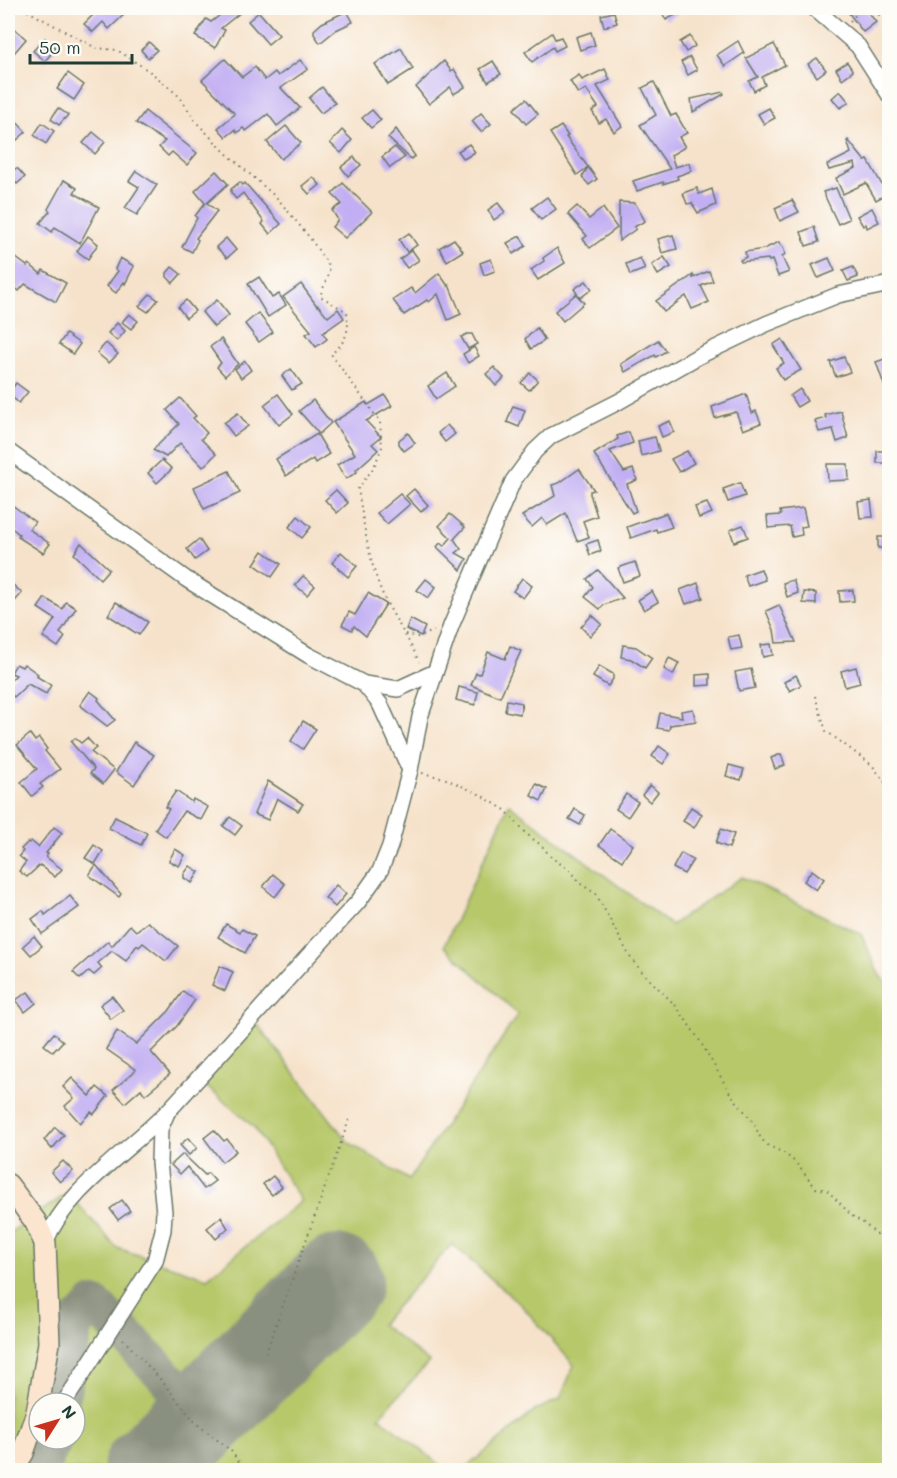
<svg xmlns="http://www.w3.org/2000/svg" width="897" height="1478" font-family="Mali,sans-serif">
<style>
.green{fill:#b7c86b;stroke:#6b8250;stroke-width:1.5;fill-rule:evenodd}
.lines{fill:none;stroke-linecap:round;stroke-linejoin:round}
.taxiway{stroke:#8a907f;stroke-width:38}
.runway{stroke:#8a907f;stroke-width:92}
.building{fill:#c1aef3}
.street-casing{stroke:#6a7768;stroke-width:18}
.secondary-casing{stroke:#6a7768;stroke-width:24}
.path{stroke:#6a7768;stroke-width:2;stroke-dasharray:1.5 4.5;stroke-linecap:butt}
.street{stroke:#fff;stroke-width:15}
.secondary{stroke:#fce5cf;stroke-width:21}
</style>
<rect width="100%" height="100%" fill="#fdfcf7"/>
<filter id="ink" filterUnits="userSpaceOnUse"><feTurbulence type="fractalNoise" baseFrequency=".0167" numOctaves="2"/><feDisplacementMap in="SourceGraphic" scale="12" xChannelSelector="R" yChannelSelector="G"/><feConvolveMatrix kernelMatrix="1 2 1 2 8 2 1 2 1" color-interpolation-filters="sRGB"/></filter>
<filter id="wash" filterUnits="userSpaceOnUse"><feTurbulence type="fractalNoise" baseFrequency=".008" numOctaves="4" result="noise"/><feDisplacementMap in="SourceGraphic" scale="24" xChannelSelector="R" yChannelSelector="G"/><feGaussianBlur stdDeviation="1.35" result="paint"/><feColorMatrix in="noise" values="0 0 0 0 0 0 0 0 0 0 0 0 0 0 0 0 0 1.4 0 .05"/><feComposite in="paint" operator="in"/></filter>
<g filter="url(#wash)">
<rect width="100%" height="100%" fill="#f6e2ca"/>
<path class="green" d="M509 804 671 925 742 877 861 934 880 976 889 985V1470H463L536 1410 560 1399 574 1365 522 1306 452 1244 381 1324 429 1362 379 1417 447 1470H8V1234L68 1193 117 1248 207 1278 301 1201 254 1127 200 1081 257 1024 348 1142 409 1180 518 1014 444 946ZM39 1403H75V1439H39Z"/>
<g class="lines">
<g class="taxiway">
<polyline points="60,1403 74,1326 94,1305 114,1323 203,1416"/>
<polyline points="39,1470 54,1439"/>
</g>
<polyline class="runway" points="149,1470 337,1281"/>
</g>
<g id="blocks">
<g class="building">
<polygon points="100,8 131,8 109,29 103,22 93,32 84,24"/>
<polygon points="229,8 246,8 221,28 225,30 215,48 195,36 206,19 211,22"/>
<polygon points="659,8 688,8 666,20"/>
<polygon points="845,8 865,8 876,22 863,32"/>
<polygon points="347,11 353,22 336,30 320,43 314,34 314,30 322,23"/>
<polygon points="259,12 279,35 268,44 248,21"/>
<polygon points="614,12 617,23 604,27 601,15"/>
<polygon points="8,23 26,39 8,60"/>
<polygon points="591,32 595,45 580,50 576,37"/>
<polygon points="552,33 555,39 561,37 565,46 555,51 553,47 532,62 525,52"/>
<polygon points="690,36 695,46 686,52 680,42"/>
<polygon points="45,38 56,48 45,61 33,51"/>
<polygon points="738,41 744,53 725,66 717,55"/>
<polygon points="149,42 157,50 148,58 141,50"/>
<polygon points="774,44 785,65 762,77 765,85 754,91 749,81 758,77 746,58"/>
<polygon points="401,48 413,69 388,85 375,64"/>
<polygon points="690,57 697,70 688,75 681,62"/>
<polygon points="817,58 826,70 817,77 808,64"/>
<polygon points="225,59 242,77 255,67 265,80 275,72 278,76 300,60 308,69 281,88 300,108 277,126 268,114 246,131 243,128 237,133 235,130 226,137 218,128 235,114 202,80"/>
<polygon points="444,61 451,71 454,69 465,87 454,94 450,87 429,104 416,87"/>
<polygon points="493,61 501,74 488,82 480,69"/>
<polygon points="847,62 853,71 842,79 836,69"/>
<polygon points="605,69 610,80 597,86 622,126 614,132 606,119 599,123 592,111 598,107 586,89 578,94 570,81 579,75 582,80"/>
<polygon points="68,73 84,85 74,100 57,89"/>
<polygon points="654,82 671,116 676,114 687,133 679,137 685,147 671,155 675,167 689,163 691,171 677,176 678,179 663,184 663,182 637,191 633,181 670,169 640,125 656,115 642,88"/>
<polygon points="322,87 335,103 321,113 309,98"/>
<polygon points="840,91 849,102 840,108 832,98"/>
<polygon points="723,92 724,94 693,112 691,99"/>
<polygon points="526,99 538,114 526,124 514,109"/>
<polygon points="58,108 68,115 59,125 51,119"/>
<polygon points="769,108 775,118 764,124 758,114"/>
<polygon points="372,110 381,120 371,128 362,118"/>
<polygon points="145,111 197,153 187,165 172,152 168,156 159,147 165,141 136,123"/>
<polygon points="481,113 491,124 481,132 472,121"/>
<polygon points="17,122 26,132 17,140 8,130"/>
<polygon points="42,123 54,131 46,144 34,135"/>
<polygon points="286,126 301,143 281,159 267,142"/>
<polygon points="561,126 568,136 566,137 588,167 577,175 550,133"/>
<polygon points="396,129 415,156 411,159 388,138"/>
<polygon points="342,130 352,140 341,153 330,143"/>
<polygon points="93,132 105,142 95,154 83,143"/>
<polygon points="848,140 865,161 868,160 887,194 876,200 866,183 843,194 836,178 856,168 855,163 829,170 827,165 851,153 847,141"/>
<polygon points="469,144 475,152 464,159 458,151"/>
<polygon points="395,147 405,157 390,168 382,157"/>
<polygon points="354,157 361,165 348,176 341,167"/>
<polygon points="588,167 597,179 589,185 582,177"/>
<polygon points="14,169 18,169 25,177 17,184 8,174"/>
<polygon points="136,171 157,185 137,215 125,208 139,187 129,181"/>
<polygon points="216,171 228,184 207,203 217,211 196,238 198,240 192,252 182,247 197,218 195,216 205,203 195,191"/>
<polygon points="313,177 320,185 309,194 302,186"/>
<polygon points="64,180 77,188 74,193 99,207 80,243 55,227 52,232 40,223 50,211 48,209"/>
<polygon points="240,182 243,185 245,183 281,224 270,234 262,224 264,222 243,193 236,199 231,193 231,189"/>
<polygon points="343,183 372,212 345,238 332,227 338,220 332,210 342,204 332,194"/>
<polygon points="697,188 699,194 712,189 716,205 698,213 692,203 687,204 683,193"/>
<polygon points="836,188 849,219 838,224 823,192"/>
<polygon points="547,197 556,209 541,220 532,208"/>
<polygon points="792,200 799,212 780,221 775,208"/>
<polygon points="619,202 635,203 645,221 634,227 636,229 619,241"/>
<polygon points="498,203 505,212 494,220 488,210"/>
<polygon points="577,206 589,219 603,208 617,228 590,248 583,239 587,236 568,214"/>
<polygon points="872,208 879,222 867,228 866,224 863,226 857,216"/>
<polygon points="814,227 819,242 806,246 801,232"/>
<polygon points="409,233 417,245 407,252 399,240"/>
<polygon points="673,235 677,249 662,253 658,239"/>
<polygon points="88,236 98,244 88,259 77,251"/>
<polygon points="520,236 526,246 513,254 507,243"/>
<polygon points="226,238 236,250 227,258 216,247"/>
<polygon points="454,239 463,251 447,261 439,248"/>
<polygon points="779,242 783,247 785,254 782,257 789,272 778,276 772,260 769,261 768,259 741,262 740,260 746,257 745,252 764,249"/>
<polygon points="557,248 565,263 538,280 531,270 544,261 543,258"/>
<polygon points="412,250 419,260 407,268 400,259"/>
<polygon points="8,252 27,266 29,264 41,274 43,270 66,283 56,302 25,284 19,291 14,287 8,295"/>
<polygon points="664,257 671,267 658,275 652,265"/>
<polygon points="120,258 134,266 125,284 124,282 116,293 107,286 118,271 115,269"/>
<polygon points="640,258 645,269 630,275 626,264"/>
<polygon points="829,258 835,271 818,278 812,265"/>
<polygon points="491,259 495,271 484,275 480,263"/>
<polygon points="172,267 181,274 173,283 167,277 167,273"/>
<polygon points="853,267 858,277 848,281 843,271"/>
<polygon points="709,271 713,281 701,286 709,302 692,309 686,296 664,312 656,301 693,275 693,278"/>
<polygon points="439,273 448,286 449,285 461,314 448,320 438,294 429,302 427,300 404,315 393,300 411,288 415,293"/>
<polygon points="259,277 272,298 279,294 286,305 268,317 248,284"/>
<polygon points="586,281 592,289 580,298 574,289"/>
<polygon points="301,284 317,306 318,305 328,317 338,309 344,318 323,333 327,339 316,347 306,334 311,331 283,297"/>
<polygon points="150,294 158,300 148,312 139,306"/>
<polygon points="576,294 584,303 563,321 555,311"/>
<polygon points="186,300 195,311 186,318 178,307"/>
<polygon points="217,300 229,315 214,327 202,312"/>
<polygon points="258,313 273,332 259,342 245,324"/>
<polygon points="129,314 138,321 131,329 122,322"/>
<polygon points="117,323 125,331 117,341 108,333"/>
<polygon points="537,328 545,340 531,349 525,339"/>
<polygon points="66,334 80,344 73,354 59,344"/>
<polygon points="467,334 472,334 477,344 468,349 461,337"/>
<polygon points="221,339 238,364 225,376 217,367 221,363 210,347"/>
<polygon points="782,339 801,370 783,380 776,368 784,363 773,345"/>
<polygon points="658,340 666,351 656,357 655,355 625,372 621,364"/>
<polygon points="106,343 118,354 109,363 97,353"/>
<polygon points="474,347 479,356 468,363 463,354"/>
<polygon points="844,357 850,372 836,377 830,362"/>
<polygon points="890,357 890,395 888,396 876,362"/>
<polygon points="245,361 251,370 241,378 235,369"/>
<polygon points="494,367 504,378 496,386 486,374"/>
<polygon points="291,369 302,384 292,390 282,376"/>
<polygon points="447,373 455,386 436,399 428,386"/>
<polygon points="530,373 538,380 529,390 521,383"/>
<polygon points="16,383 28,392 19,403 8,394"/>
<polygon points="800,389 807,401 797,407 790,396"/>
<polygon points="278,394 293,414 279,425 264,405"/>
<polygon points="746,394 752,413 756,411 761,423 743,430 736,412 715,418 712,407"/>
<polygon points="385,395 392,406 366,421 381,437 372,444 378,450 356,470 357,472 346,479 337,465 355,454 333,422 366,402 368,405"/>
<polygon points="180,398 196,416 193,418 207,433 201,439 216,454 203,467 180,443 166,457 153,450 179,424 167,410"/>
<polygon points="313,400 331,423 319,434 299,411"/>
<polygon points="513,406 525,410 519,427 507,422"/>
<polygon points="841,411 848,438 837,442 833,429 819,432 815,421 826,418 825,415"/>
<polygon points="238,413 248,426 234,436 224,423"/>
<polygon points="670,421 674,432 662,437 658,426"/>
<polygon points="447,425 455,434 445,442 438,433"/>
<polygon points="629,432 633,443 610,451 624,472 633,469 637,480 627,484 636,511 632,513 594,454 618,439 617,436"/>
<polygon points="408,433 415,443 404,451 399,444 399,440"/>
<polygon points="317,434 329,454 315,463 313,459 286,476 276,459"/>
<polygon points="655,437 659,451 641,456 638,441"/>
<polygon points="687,451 694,463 679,472 671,459"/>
<rect x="877" y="451" width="13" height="12"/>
<polygon points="162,460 172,469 157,483 148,473"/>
<polygon points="827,464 848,464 849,480 828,481"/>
<polygon points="579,469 594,490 590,491 590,494 597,516 583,521 589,537 577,541 566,513 547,525 542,518 532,527 522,516 555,496 552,485 559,483"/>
<polygon points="229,471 240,493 204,509 194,487"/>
<polygon points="740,483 745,496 728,502 723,489"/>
<polygon points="414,489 428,505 421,512 406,496"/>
<polygon points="336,490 348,503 337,513 325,500"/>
<polygon points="400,494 410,504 387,524 377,513"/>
<polygon points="871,500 873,517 860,518 858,502"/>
<polygon points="8,502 35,522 29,529 50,544 43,553 18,537 19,534 8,525"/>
<polygon points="707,503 712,513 699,518 695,507"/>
<polygon points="803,508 807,526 801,527 802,535 792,537 790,526 768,528 767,516 781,515 780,511"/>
<polygon points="666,513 672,527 657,532 656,529 631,538 627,527"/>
<polygon points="450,514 465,527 454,539 461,549 456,553 467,559 461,570 437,547 440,543 444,546 451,538 439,526"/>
<polygon points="298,516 311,527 302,538 289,527"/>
<polygon points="743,525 748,537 734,542 730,530"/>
<rect x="878" y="537" width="11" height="11"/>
<polygon points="199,539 207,551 195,560 187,549"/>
<polygon points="598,540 601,551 590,555 586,544"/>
<polygon points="81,543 109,569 100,579 74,554"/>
<polygon points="263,551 281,564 272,577 254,564"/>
<polygon points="341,552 357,566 348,577 332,563"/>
<polygon points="635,562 640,576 623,582 618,568"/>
<polygon points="761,569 765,580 748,586 744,575"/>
<polygon points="598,570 623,598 604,605 600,609 585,597 593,587 587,579"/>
<polygon points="303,576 315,586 307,595 295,585"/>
<polygon points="522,578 532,586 523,598 513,591"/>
<polygon points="426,579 436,587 428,598 417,590"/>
<polygon points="793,580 798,593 787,597 783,583"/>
<polygon points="698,583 703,598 686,604 680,590"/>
<polygon points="13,585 22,593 8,609 8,591"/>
<polygon points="853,590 854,601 840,602 839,591"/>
<polygon points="652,591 658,602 644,610 638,600"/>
<polygon points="804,592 816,593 816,604 803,603"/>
<polygon points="368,593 386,604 366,636 354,626 352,630 342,625 349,612 355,615"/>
<polygon points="45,598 62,609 66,602 76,608 60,633 65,637 58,647 43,637 55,619 38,608"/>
<polygon points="116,602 148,622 139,635 108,615"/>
<polygon points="779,605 796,642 776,643 774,630 766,611"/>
<polygon points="592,615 602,624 590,636 581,627"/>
<polygon points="410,619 425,627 421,636 406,629"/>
<polygon points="739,635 742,648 731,650 728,637"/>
<polygon points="771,644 773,655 763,657 761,645"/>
<polygon points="623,645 636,647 652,658 645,668 631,659 621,657"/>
<polygon points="510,646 521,651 500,697 471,685 476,673 480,674 488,652 505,659"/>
<polygon points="669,658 679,663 673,675 664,669"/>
<polygon points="16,664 22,667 24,664 38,674 36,676 51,685 46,694 28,684 14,697 8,691 8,683 16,675 11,673"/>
<polygon points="599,666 613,674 613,679 608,686 593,677"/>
<polygon points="856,667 860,683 845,687 841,671"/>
<polygon points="751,669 755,688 739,691 735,672"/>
<polygon points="710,674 710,685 696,686 696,675"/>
<polygon points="796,675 801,685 790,691 784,682"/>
<polygon points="459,687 478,692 475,705 456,700"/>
<polygon points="90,691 99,698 98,700 115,720 107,726 80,705"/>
<polygon points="507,700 522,703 520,714 505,711"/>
<polygon points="693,709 695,719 697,721 670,725 669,730 657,728 660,713 682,717 681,711"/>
<polygon points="303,721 316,729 303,749 291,741"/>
<polygon points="30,734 35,741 39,738 47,749 45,751 60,769 40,784 43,787 32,796 21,782 37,769 17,745"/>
<polygon points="75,738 81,743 87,738 96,748 91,752 114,770 103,784 90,773 94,769 71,742"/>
<polygon points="134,742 154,755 134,785 116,772"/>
<polygon points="659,746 670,754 663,764 652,756"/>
<polygon points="781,754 785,765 775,769 771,758"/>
<polygon points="729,765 744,769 741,780 726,776"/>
<polygon points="268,781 303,804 298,811 277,798 268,820 254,814"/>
<polygon points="536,784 547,789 541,801 531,796"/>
<polygon points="650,785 658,792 650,802 642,795"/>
<polygon points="176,791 192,802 193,799 208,807 201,820 184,811 166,837 155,829 169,809 165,807"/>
<polygon points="626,794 638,802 628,817 616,809"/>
<polygon points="691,807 702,814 694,828 683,821"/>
<polygon points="575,809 585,815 580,825 569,819"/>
<polygon points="115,817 147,833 141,845 109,828"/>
<polygon points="230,817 242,826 235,835 223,826"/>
<polygon points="54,827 62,833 46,853 48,854 46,857 62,869 55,877 40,865 27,877 19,871 26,862 19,856 23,851 21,849 28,842 29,843 31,841 38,847"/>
<polygon points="610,829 633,845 622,861 599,845"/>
<polygon points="721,829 734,834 729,848 716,843"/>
<polygon points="94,845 103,851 95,864 85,858"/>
<polygon points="175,849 185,855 179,866 169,861"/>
<polygon points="681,853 693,860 684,874 673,868"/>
<polygon points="96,865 121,894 119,897 89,875"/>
<polygon points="190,866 199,872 192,883 184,878 184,874"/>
<polygon points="812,870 824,879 816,890 804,881"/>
<polygon points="273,874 285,884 275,897 263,887"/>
<polygon points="336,885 346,894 335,907 325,898"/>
<polygon points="70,896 79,907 42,934 32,919 43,911 45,915"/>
<polygon points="148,922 178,946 166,961 143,943 139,947 137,945 126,961 112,951 98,963 102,968 94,975 89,971 80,979 73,972 108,941 112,946 130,925 136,931"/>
<polygon points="226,924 240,932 242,929 255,936 245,953 218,937"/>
<polygon points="34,936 42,946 31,955 23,946"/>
<polygon points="220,966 233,972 225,991 212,985"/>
<polygon points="183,991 195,1000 177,1026 151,1052 170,1074 145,1095 141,1089 125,1103 113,1090 136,1070 106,1049 117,1031 136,1044 169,1011"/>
<polygon points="28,992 36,1003 25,1012 16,1000"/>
<polygon points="112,996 123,1010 111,1019 100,1005"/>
<polygon points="54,1033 63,1041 53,1052 44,1045"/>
<polygon points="72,1078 90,1096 97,1087 108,1096 94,1114 91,1112 80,1123 65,1106 74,1098 63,1087"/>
<polygon points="55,1127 64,1135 52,1149 44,1140"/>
<polygon points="214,1130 224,1141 227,1139 236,1151 222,1162 204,1138"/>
<polygon points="188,1138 197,1148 189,1155 180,1145"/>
<polygon points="183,1154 205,1175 208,1173 215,1181 204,1189 187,1167 180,1174 171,1165"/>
<polygon points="63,1161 73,1171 60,1182 51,1172"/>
<polygon points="273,1176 282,1187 272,1195 263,1184"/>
<polygon points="122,1200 130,1211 118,1220 110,1209"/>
<polygon points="221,1217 228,1228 216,1239 207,1228"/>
</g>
</g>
</g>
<g filter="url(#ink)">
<use href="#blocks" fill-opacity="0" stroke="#6a7768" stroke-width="1.5"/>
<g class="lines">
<g class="street-casing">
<g id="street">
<polyline points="814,8 858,46 890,96"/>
<polyline points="8,451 186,579 308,655 364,684 398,689 435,672"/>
<polyline points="364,684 380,704 410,770"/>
<path d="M45 1243C66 1189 131 1150 171 1108 234 1040 294 970 358 902L380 871 390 846 410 770 420 717 451 626 513 481 535 451 551 436 618 402 697 357 766 324 838 295 890 284"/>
<polyline points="64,1403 155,1261 163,1230 164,1212 159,1162 160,1129 166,1115"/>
</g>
</g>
<g class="secondary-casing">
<polyline id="secondary" points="8,1185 35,1221 45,1243 49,1343 37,1412 23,1453 12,1470"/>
</g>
<g class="path">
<path d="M22 8 96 48 117 50 152 73 180 97 196 122 226 153 277 198 310 238 329 266V274L320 296 347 312C350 331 346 342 331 354L380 422 382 447 374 467 358 489C364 525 369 564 384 597 395 620 409 639 419 662"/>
<polyline points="870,8 877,16 890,8"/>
<polyline points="850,21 862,8"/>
<polyline points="405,634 418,637 434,631"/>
<polyline points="815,696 826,731 872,765 890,789"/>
<polyline points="422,773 444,778 479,794 505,810 530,837 541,845 552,858 571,871 581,884 596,894 630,957 643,973 677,1007 700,1041 730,1093 753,1122 761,1139 769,1146 784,1153 795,1162 816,1188 827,1190 852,1216 865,1224 890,1246"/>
<polyline points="123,1339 160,1379 196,1423 231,1451 245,1470"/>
<polyline points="266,1353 350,1117"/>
</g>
<use href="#street" class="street"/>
<use href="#secondary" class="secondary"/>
</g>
</g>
<rect width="897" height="1478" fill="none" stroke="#fdfcf7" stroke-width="30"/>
<g transform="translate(57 1421) rotate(53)"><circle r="28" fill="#fdfcf7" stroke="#a4b0a9" stroke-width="1.5"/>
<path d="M0-4.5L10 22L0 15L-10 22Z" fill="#c8321e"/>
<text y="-9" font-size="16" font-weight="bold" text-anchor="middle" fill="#1f3d34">N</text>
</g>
<path d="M30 54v9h102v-9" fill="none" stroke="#1f3d34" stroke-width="3"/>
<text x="39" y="54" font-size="18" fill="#1f3d34" stroke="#fdfcf7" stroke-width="4.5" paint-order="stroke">50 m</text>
</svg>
